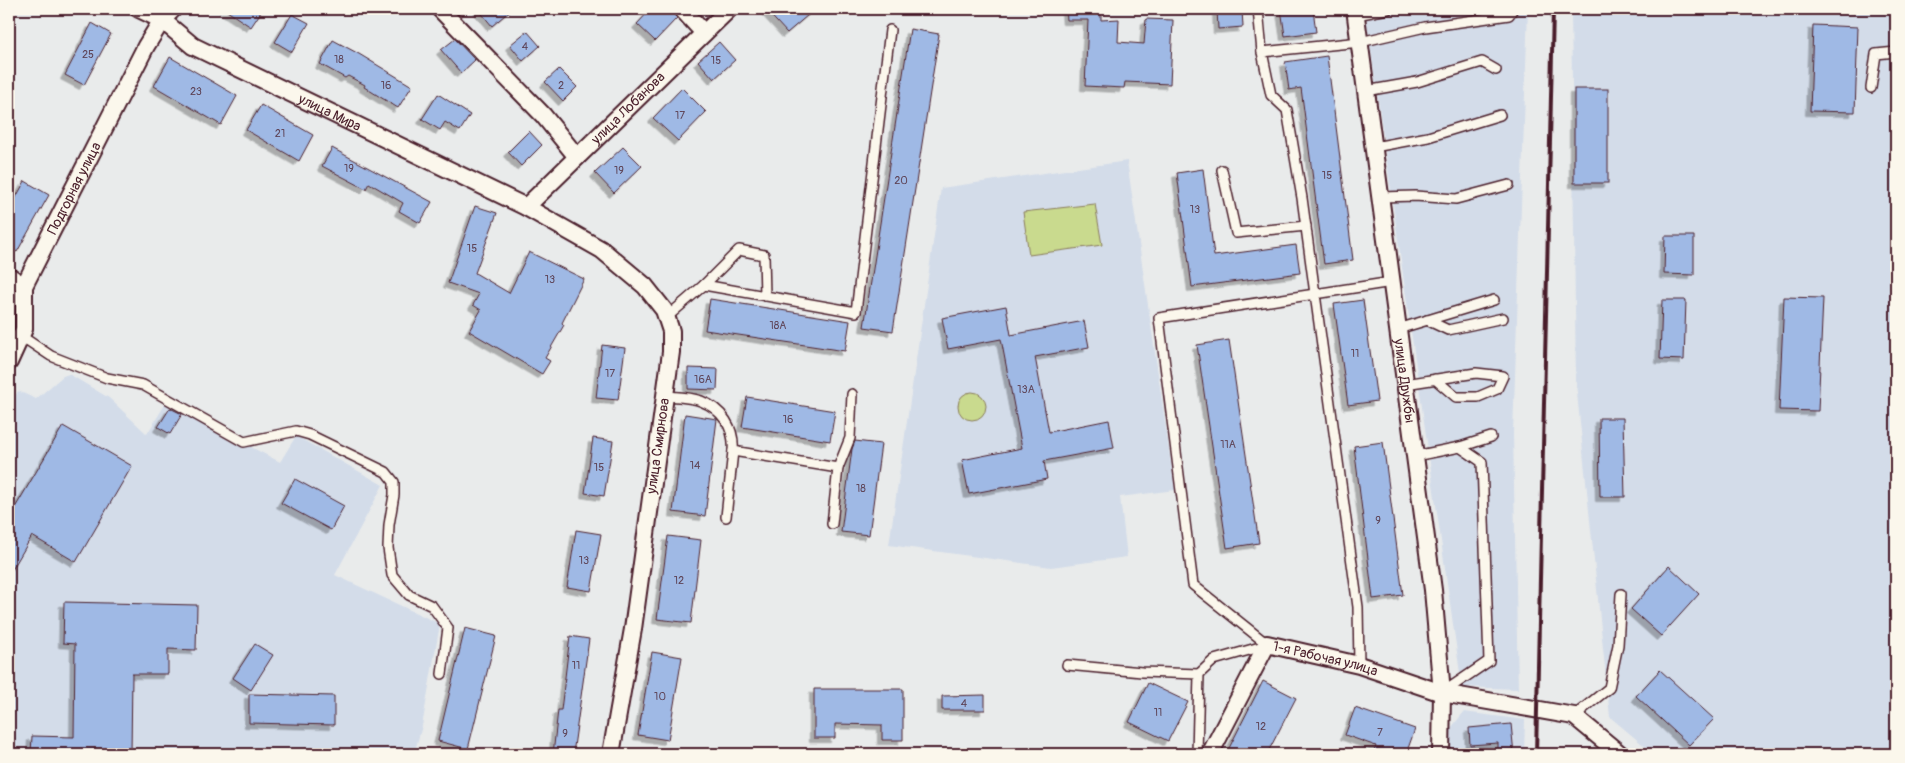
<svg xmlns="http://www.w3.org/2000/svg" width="1905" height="763" font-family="Pangolin,sans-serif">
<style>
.built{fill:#d3dce9}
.green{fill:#c9da8e;stroke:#8a7c5c}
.building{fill:#9fb9e5;stroke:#4a1f2b;filter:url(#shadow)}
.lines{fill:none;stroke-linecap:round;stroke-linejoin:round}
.lane-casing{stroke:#4a1f2b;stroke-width:12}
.street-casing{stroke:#4a1f2b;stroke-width:20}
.lane{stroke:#fbf7ec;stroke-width:9}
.street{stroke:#fbf7ec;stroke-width:16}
.rail{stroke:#4a1f2b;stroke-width:4}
.labels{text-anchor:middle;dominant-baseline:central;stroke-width:4;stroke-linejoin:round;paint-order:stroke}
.number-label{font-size:11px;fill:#5f465a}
.street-label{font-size:14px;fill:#4a1f2b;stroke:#fbf7ec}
</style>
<defs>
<filter id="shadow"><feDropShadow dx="-4.5" dy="4.5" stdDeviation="0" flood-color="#0004"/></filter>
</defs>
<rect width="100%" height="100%" fill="#e9ebeb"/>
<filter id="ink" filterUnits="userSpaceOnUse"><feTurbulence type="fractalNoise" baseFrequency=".02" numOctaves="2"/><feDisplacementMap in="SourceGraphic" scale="10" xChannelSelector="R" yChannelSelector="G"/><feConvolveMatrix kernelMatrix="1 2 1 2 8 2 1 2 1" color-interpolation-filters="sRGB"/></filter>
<g filter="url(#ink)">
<g class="built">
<polygon points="1365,9 1528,9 1513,433 1518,689 1462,687"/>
<polygon points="1571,9 1896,9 1896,754 1654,754 1610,717 1576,383"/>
<polygon points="1127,161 1175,490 1120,497 1127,557 1051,567 889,545 941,188"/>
<polygon points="69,374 109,398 147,434 166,403 280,462 296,436 383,485 335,575 440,624 422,726 414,754 9,754 9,407 18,391 36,399 63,376"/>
<polygon points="1464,712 1525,720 1524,754 1451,754 1451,728"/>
</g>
<g class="green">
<polygon points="1095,204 1102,245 1029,255 1023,212"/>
<circle cx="972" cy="406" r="14"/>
</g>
<g class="building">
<polygon points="224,9 263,9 251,27"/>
<polygon points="478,9 512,9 492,26"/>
<polygon points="651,9 668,9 677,18 655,41 637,24"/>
<polygon points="765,9 815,9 787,33"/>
<polygon points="1066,9 1101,9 1101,20 1119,19 1118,42 1144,44 1146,19 1173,20 1170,84 1125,82 1124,88 1085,86 1088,20 1067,20"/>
<polygon points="1217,9 1242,9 1243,27 1218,29"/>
<polygon points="1281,9 1313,9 1316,32 1285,36"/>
<polygon points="292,14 309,23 292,52 275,42"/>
<polygon points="92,23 111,34 84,85 65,75"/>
<polygon points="1813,25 1858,27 1855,112 1810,111"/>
<polygon points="910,29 939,34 893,331 864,327"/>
<polygon points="527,31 540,46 523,61 510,45"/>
<polygon points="455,39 475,60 461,73 441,50"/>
<polygon points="333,40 359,54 412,86 398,108 364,87 365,85 348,76 345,78 320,64"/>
<polygon points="719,42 735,60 714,79 698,61"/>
<polygon points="1327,56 1353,260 1324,264 1301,88 1289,90 1285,62"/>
<polygon points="170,57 237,96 221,125 154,86"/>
<polygon points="559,69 577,87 563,101 545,82"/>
<polygon points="682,88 706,112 678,141 653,118"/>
<rect x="1574" y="89" width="34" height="94"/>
<polygon points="438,94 470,115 460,131 445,122 440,130 422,119"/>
<polygon points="261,105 313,135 299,161 246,130"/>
<polygon points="529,131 542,145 521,166 508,152"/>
<polygon points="623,147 642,166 614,193 595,173"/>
<polygon points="332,148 432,202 420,223 399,211 403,203 369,183 366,189 322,166"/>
<polygon points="1203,169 1214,256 1296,245 1300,273 1192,287 1177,173"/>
<polygon points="25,181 49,195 17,252 9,247 9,210"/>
<polygon points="475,206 497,213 475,273 509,293 529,252 584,279 562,323 564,325 545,358 550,361 542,374 469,331 481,310 473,305 479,294 448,283"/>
<polygon points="1665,236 1694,236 1694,275 1664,274"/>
<polygon points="1784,297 1823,298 1818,411 1779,410"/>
<polygon points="710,299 850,321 845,351 705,330"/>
<polygon points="1363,300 1377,401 1348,405 1334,304"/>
<polygon points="1662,300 1686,300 1684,360 1660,359"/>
<polygon points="1006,306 1011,335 1084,321 1089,347 1035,357 1049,432 1109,420 1114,448 1044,461 1047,479 969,494 962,460 1022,448 1001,339 948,349 942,318"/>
<polygon points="1229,340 1259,543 1227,548 1197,345"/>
<polygon points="602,345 625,348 618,400 596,398"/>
<polygon points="688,368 718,369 717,390 688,389"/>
<polygon points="747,397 835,411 830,441 742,427"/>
<polygon points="170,408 182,414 170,434 158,427"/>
<polygon points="685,414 717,419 705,516 673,512"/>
<polygon points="1599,418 1623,418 1625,497 1600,497"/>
<polygon points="63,426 132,466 76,562 32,536 9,575 9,518"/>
<polygon points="593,438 613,441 604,496 585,493"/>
<polygon points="855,441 881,444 869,535 841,532 852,449"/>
<polygon points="1383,442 1403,595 1373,599 1354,446"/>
<polygon points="295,479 344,506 331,530 281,503"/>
<polygon points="576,530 601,534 591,591 567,587"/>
<polygon points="668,536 701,540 691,623 657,619"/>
<polygon points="1669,566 1699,594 1661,636 1631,609"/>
<polygon points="64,602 197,605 196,650 168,649 168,674 132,674 131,754 31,754 32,736 74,737 75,644 63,643"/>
<polygon points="465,628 496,636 468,749 438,741"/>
<polygon points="570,636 589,639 573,754 553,754 558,710 561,710"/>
<polygon points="255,644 273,655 251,690 233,678"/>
<polygon points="652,652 682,657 668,740 638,735"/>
<polygon points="1660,670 1714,719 1689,745 1636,696"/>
<polygon points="1263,681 1296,698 1267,754 1226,754"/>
<polygon points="1148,683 1188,702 1168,741 1129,722"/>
<polygon points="814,689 903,689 903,740 882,740 882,725 835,724 835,738 814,738"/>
<polygon points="249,694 334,696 334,725 249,723"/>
<polygon points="985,695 985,710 942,710 942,696"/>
<polygon points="1355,708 1415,729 1406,754 1373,754 1376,746 1345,735"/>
<polygon points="1511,724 1514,754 1498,754 1498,743 1470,745 1469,728"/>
</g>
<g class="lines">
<g class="lane-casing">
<g id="lane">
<polyline points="1258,9 1262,52"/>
<polyline points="1356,15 1388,9"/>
<polyline points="1871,88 1876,54 1896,52"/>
<polyline points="1366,91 1417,82 1482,62 1496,70"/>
<polyline points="1374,147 1428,137 1500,115"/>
<polyline points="1222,170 1236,233 1306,226"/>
<polyline points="1381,197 1415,196 1456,199 1509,185"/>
<polyline points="1392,282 1315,294 1302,198 1287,110 1271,95 1262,52 1360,42 1425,27 1509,15 1513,9"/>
<polyline points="704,285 739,250 764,255 765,296"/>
<polyline points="667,317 704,285 856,312 890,30"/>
<polyline points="1427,320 1448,330 1503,318"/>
<polyline points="1398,329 1494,300"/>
<polyline points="21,336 51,356 107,378 143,385 244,442 296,431 310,435 386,472 394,482 394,495 389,525 388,548 392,575 409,595 432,606 448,628 442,674"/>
<polyline points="1405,384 1476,373 1503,376 1497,389 1478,397 1456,397 1435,379"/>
<path d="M665 396C676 397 690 397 701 401 722 409 735 428 733 451L838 468 832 524"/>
<polyline points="1460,447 1491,437"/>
<polyline points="1415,456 1460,447 1482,462 1489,661 1442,693"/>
<polyline points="838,468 850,438 852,394"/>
<polyline points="726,517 733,451"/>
<polyline points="1267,644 1193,585 1159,318 1315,294 1358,607 1359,665"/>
<polyline points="1067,665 1142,672 1199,674"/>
<polyline points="1574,716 1609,688 1618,645 1621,594"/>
<polyline points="1197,754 1199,674 1214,660 1267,645"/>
</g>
</g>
<g class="street-casing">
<g id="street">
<path id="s1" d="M139 9 162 20 193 46 526 207 602 250 645 286 664 310 671 331V352L633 629 611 754"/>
<polyline points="440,9 543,115 577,157"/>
<polyline points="682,9 704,33"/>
<path id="s2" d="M1355 9 1433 590 1442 693 1441 754"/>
<path id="s3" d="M526 207 729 9"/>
<polyline points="9,276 24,286"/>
<path id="s4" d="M9 362 24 329V286L146 46 162 20 173 9"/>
<path id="s5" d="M1210 754 1267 644 1359 665 1442 693 1574 716 1620 754"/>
</g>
</g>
<use href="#lane" class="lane"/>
<use href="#street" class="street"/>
<polyline class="rail" points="1536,754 1553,9"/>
</g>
</g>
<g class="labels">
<g class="number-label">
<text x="525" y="46">4</text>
<text x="88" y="54">25</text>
<text x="339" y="59">18</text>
<text x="716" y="60">15</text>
<text x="386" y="85">16</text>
<text x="561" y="85">2</text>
<text x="196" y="91">23</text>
<text x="680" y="115">17</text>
<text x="280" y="133">21</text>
<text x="349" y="168">19</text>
<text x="619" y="170">19</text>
<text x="1327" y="175">15</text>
<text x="901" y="180">20</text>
<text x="1195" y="209">13</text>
<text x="472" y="248">15</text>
<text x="550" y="279">13</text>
<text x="778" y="325">18А</text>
<text x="1355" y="353">11</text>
<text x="610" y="373">17</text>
<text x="703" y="379">16А</text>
<text x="1026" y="389">13А</text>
<text x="788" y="419">16</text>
<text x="1228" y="444">11А</text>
<text x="695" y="465">14</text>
<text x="599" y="467">15</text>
<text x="861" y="488">18</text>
<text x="1378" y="520">9</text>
<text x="584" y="560">13</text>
<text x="679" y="580">12</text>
<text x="576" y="665">11</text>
<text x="660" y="696">10</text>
<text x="964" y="703">4</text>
<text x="1158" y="712">11</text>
<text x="1261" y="726">12</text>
<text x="1380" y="732">7</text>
<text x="565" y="733">9</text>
</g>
<g class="street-label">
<text stroke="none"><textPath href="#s3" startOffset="142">улица Лобанова</textPath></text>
<text stroke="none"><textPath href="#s1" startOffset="218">улица Мира</textPath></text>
<text stroke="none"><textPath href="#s4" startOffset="189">Подгорная улица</textPath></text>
<text stroke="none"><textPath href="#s2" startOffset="375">улица Дружбы</textPath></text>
<text transform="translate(658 446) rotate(-82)">улица Смирнова</text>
<text stroke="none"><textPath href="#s5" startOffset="184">1-я Рабочая улица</textPath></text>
</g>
</g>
<rect width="1905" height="763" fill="none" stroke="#fbf7ec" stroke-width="30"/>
<rect x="15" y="15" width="1875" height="733" fill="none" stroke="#4a1f2b" stroke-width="2" filter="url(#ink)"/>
</svg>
